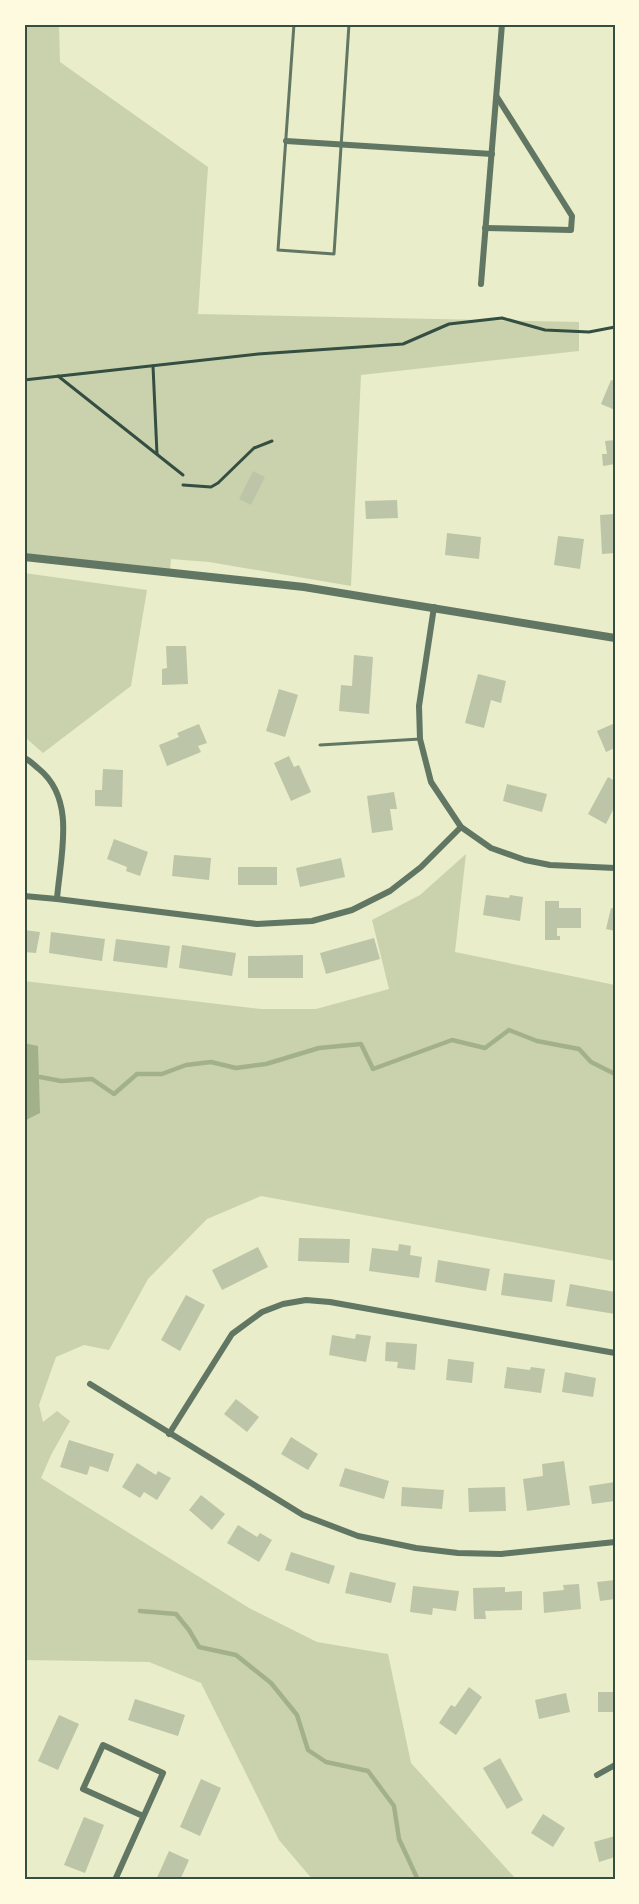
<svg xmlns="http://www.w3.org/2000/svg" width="639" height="1904" font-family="Mulish,sans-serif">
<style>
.green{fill:#cad2ad}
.water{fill:#a3b18a}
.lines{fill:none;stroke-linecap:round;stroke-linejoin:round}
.stream{stroke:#a3b18a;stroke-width:4.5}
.building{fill:#bcc5a7}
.path{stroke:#344e41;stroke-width:3}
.service{stroke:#617663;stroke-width:3}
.minor{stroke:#617663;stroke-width:6}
.tertiary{stroke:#617663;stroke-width:8}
.neatline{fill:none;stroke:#344e41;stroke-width:2}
</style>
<rect width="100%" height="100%" fill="#e9edc9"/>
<g class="green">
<polygon points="24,24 59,24 60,62 208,167 198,314 579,322 579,351 361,375 351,586 209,562 171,559 170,570 24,556"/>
<polygon points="24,573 147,590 131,686 43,753 27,739 24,698"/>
<polygon points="466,854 455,952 615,985 615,1261 261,1196 207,1219 148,1279 109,1350 84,1345 56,1357 39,1405 43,1422 57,1411 70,1421 51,1455 41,1478 249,1608 317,1642 388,1654 411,1763 515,1878 519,1880 313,1880 279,1840 201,1683 149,1662 24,1660 24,981 261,1009 316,1009 389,989 372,920 420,895"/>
</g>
<polygon class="water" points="24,1043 38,1046 40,1113 24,1121"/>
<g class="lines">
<g class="stream">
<polyline points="40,1077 61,1081 92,1079 114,1094 137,1074 162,1074 186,1065 211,1062 236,1068 266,1064 319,1048 361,1044 373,1069 452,1040 485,1048 509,1030 537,1041 579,1049 591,1062 615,1074"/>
<polyline points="140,1611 176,1614 189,1630 199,1647 236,1655 271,1683 297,1715 308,1750 326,1762 368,1771 394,1806 399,1839 418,1880"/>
</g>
</g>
<g class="building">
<polygon points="611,380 615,381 615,410 601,404"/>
<polygon points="615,440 615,464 603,466 602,454 607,454 605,441"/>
<polygon points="253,471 265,477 251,505 239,499"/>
<polygon points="397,500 398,518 366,519 365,501"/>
<polygon points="615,514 615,553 602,554 600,515"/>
<polygon points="447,533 481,537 479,559 445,555"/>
<polygon points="558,536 584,539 580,569 554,565"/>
<polygon points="166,646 186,646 188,684 162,685 162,669 167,668"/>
<polygon points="354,655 373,657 369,714 339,711 341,685 352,686"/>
<polygon points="478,674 506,681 501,703 491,700 484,728 465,723"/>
<polygon points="279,689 298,695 285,737 266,731"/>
<polygon points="615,723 615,748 606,752 597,731"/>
<polygon points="199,724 207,743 198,746 201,752 167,766 159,745 179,737 177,733"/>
<polygon points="289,756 294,767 299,765 311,792 291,801 274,763"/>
<polygon points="103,769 123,770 122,807 95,806 95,790 102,790"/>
<polygon points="608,777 615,781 615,806 606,824 588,814"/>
<polygon points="507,784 547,794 542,812 503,801"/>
<polygon points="394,792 397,809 390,809 393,830 372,833 367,796"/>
<polygon points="114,839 148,852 140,876 126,871 127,867 107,859"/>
<polygon points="174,855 211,858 209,880 172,876"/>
<polygon points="341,858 345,877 300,887 296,868"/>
<rect x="238" y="867" width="39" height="18"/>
<polygon points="486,895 509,898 510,895 523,897 520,921 483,915"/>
<polygon points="545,901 559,901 559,908 581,908 581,928 557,928 557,936 560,936 560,940 545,940"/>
<polygon points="611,908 615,909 615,931 606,929"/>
<polygon points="24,930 40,932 36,953 24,952"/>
<polygon points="51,932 105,939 102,961 49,953"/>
<polygon points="374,938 380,959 326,974 320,953"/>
<polygon points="116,939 170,946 167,968 113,961"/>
<polygon points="182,945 236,953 232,976 179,968"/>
<polygon points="303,955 303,978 248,978 248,956"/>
<polygon points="299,1238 350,1239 349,1263 298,1261"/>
<polygon points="399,1244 411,1246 410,1255 422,1257 419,1278 369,1271 372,1248 398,1251"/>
<polygon points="258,1247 268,1267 222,1290 212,1270"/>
<polygon points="438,1260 490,1269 486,1291 435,1282"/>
<polygon points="504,1273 555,1280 552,1302 501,1295"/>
<polygon points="570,1284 615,1292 615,1314 566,1306"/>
<polygon points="186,1295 205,1305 180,1351 161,1340"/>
<polygon points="356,1334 371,1336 366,1362 329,1355 332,1335 355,1339"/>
<polygon points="386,1342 417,1344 415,1370 397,1368 398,1362 385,1361"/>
<polygon points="448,1359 474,1362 472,1383 446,1380"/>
<polygon points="507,1367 530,1370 531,1367 545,1369 541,1393 504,1388"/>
<polygon points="565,1372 596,1378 593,1397 562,1392"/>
<polygon points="236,1399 259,1417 247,1432 224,1414"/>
<polygon points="291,1437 318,1454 308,1470 281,1454"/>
<polygon points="69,1440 114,1454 108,1472 90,1466 87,1475 60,1467"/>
<polygon points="564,1461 570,1505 527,1511 523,1479 543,1476 542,1464"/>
<polygon points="137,1463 156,1475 158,1471 171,1478 157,1500 144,1492 140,1498 122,1487"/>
<polygon points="345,1468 389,1481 384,1499 339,1486"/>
<polygon points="615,1482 615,1501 592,1504 589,1486"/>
<polygon points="402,1487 444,1490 442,1509 401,1506"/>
<polygon points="505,1487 506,1511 469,1512 468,1488"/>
<polygon points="201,1495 225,1514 212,1530 189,1510"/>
<polygon points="238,1525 257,1537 260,1533 272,1540 259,1562 227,1543"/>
<polygon points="291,1552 335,1566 329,1584 285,1570"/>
<polygon points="350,1572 396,1583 391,1603 345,1593"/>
<polygon points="615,1580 615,1599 600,1601 597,1582"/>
<polygon points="579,1584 581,1609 544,1613 543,1592 564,1590 563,1585"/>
<polygon points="413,1586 459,1591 456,1611 433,1608 432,1615 410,1612"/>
<polygon points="505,1587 505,1592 522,1591 522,1610 485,1611 486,1619 474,1619 473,1588"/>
<polygon points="469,1687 482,1697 456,1735 439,1723 451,1705 455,1707"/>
<rect x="598" y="1692" width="17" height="20"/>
<polygon points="566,1693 570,1712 539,1719 535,1700"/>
<polygon points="135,1699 185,1715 178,1736 128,1720"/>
<polygon points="59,1715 79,1724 58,1770 38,1761"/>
<polygon points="500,1758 523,1800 507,1809 483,1768"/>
<polygon points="201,1779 221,1788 200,1836 180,1827"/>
<polygon points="543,1814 565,1828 553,1847 531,1833"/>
<polygon points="84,1817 104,1825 85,1873 64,1865"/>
<polygon points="615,1836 615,1857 599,1862 594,1842"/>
<polygon points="169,1851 189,1860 180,1880 156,1880"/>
</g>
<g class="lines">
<g class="path">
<polyline points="153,366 157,454"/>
<polyline points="58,376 183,475"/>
<polyline points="24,380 258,354 403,344 449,324 502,318 545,330 589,332 615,327"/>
<polyline points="183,485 211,487 218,483 254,448 272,441"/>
</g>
<g class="service">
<polyline points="294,24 278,250 334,254 349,24"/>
<polyline points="320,745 420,739"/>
</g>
<g class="minor">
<polyline points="286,141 492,154"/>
<polyline points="485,228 571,230 572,216 497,97"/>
<polyline points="481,284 502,24"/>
<polyline points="434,607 419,706 420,739 431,782 461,827 491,848 525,860 550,865 615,868"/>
<path d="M24 758C30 760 34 765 39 769 77 800 60 857 57 899L24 896"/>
<polyline points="57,899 257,924 312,921 352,910 390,891 421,867 461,827"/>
<polyline points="90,1384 303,1515 358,1536 416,1548 458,1553 501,1554 615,1542"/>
<polyline points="169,1434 232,1334 262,1312 283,1304 306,1300 330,1302 615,1353"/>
<polyline points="597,1775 615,1765"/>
<polyline points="115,1880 163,1773 103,1745 83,1789 143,1816"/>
</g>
<polyline class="tertiary" points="24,557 304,587 615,638"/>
</g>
<rect width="639" height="1904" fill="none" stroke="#fefae0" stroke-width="51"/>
<rect x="26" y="26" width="588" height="1852" class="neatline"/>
</svg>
